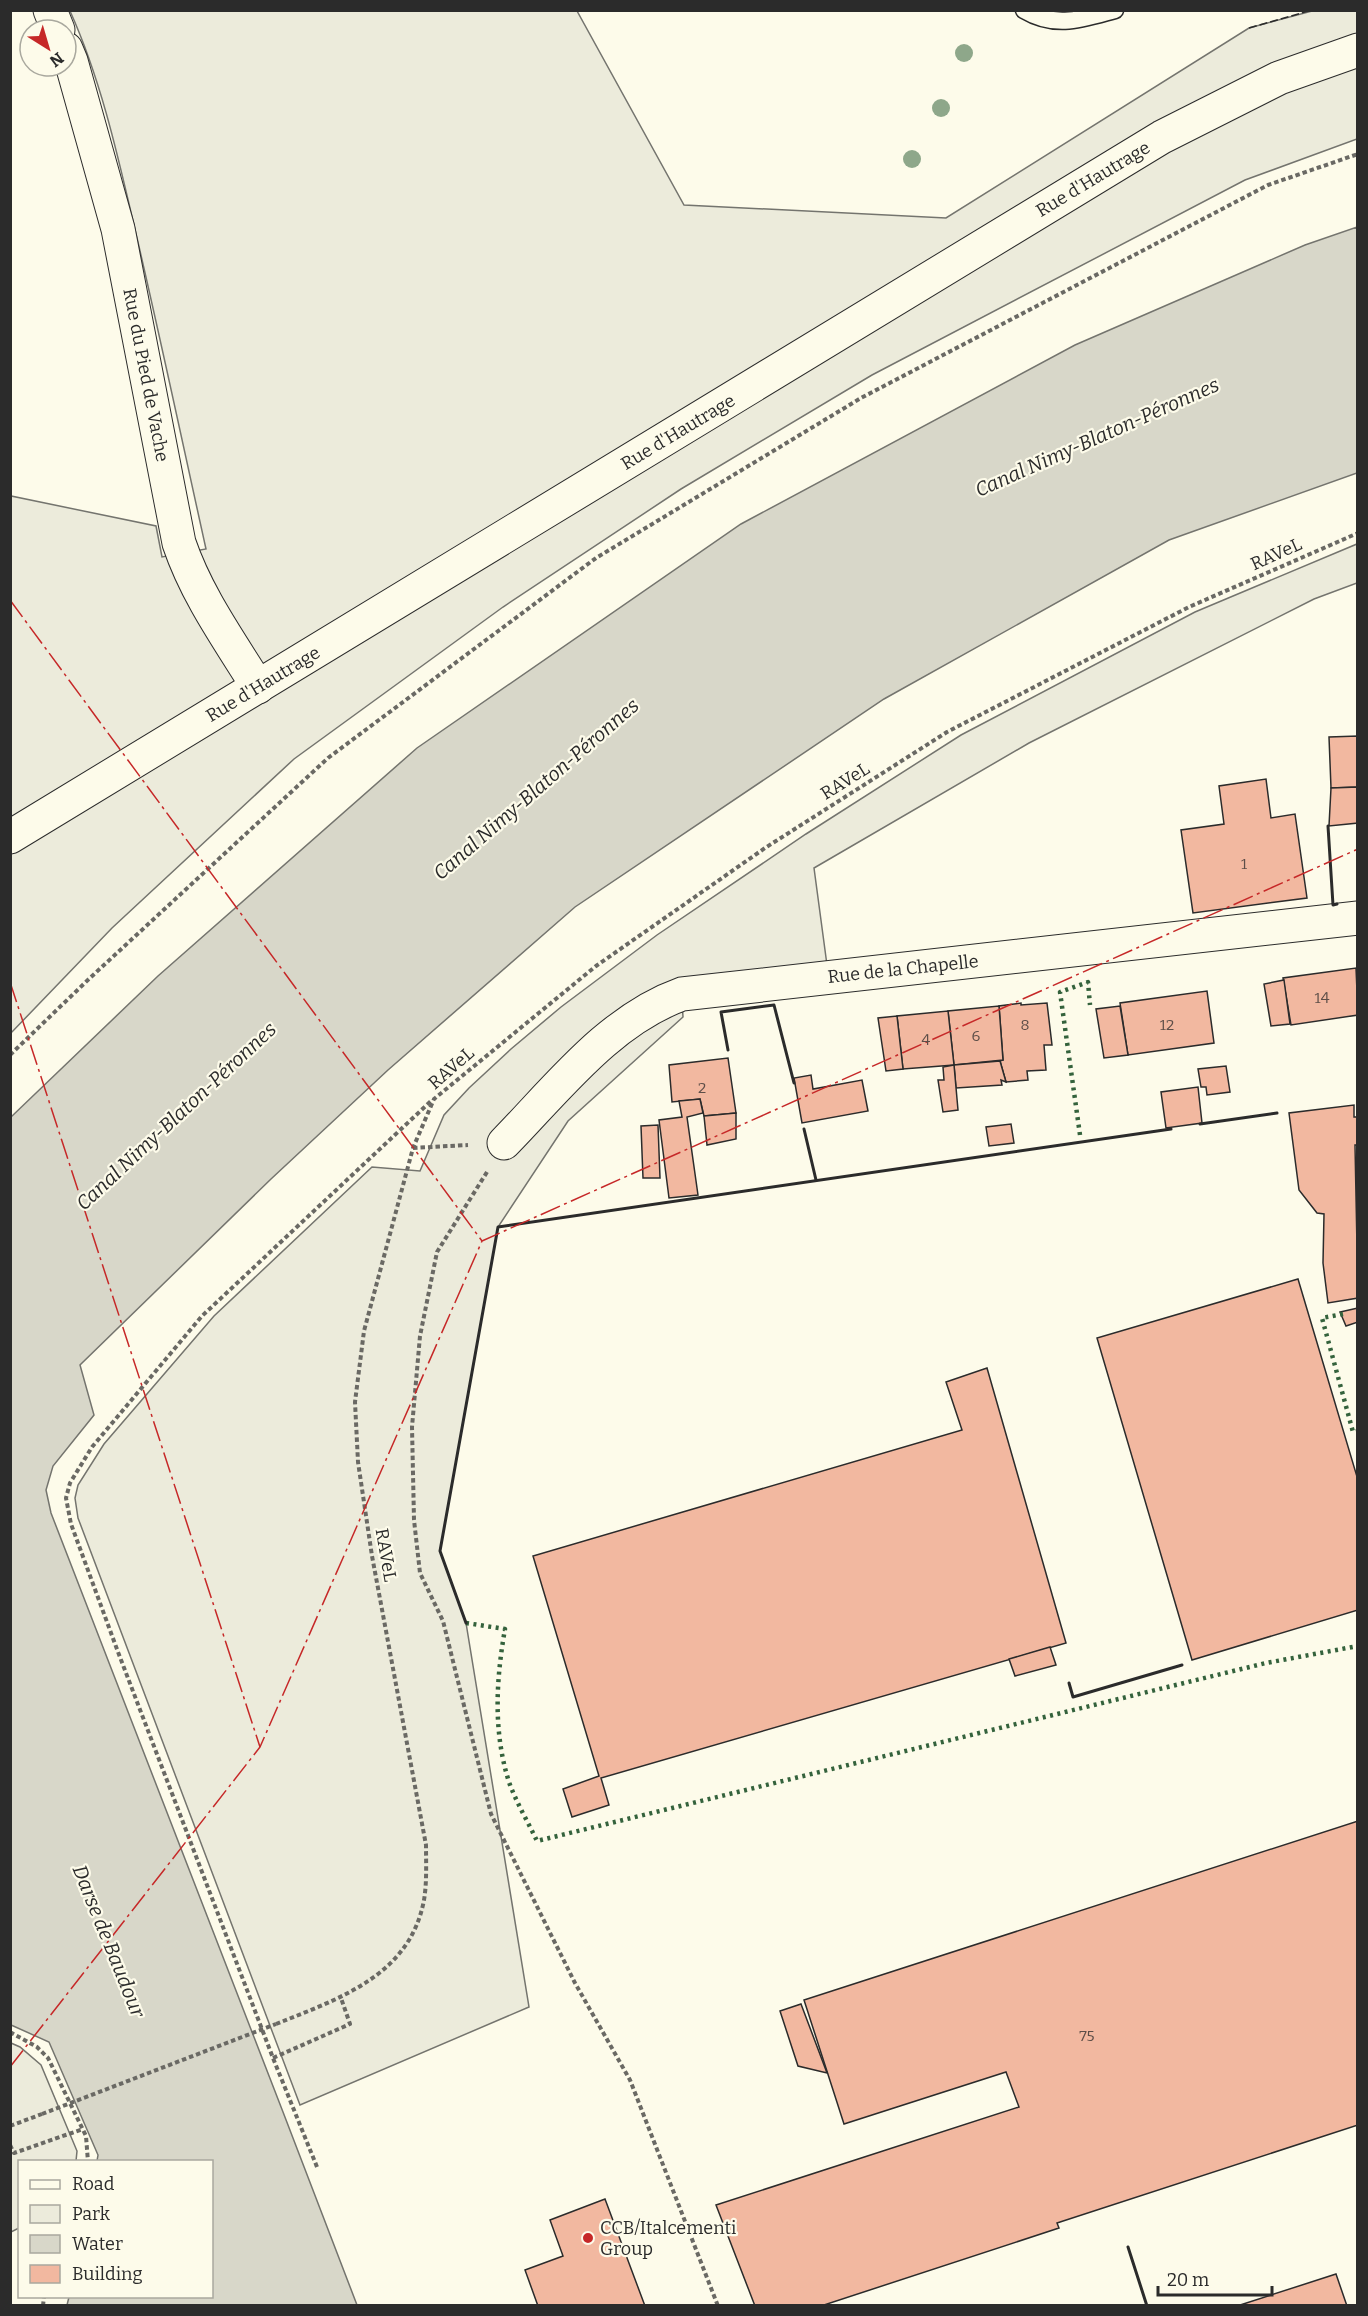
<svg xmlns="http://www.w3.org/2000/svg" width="1368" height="2316" font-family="Bitter,serif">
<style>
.green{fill:#ecebdb;stroke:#74746e;stroke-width:1.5}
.water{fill:#d8d7c9;stroke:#74746e;stroke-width:1.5}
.building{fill:#f2b8a0;stroke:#2b2b2b;stroke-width:1.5}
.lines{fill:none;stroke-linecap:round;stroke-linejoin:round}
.service-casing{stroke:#2b2b2b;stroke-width:19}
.minor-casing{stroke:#2b2b2b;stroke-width:35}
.path{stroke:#6a6964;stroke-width:4;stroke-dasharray:4.5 3;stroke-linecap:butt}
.service{stroke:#fdfbea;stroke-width:16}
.minor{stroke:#fdfbea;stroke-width:33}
.path-bridge{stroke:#6a6964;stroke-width:4;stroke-dasharray:4.5 3;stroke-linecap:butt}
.hedge{stroke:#34623c;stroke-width:4.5;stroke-dasharray:3 4.5;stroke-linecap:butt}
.fence{stroke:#2b2b2b;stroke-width:1.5;stroke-dasharray:8 3;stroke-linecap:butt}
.wall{stroke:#2b2b2b;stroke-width:3}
.power{stroke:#c62828;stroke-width:1.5;stroke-dasharray:21 4.5 3 4.5;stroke-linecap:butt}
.tree{fill:#8ea78a}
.poi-dot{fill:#c62828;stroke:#fdfbea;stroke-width:2}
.labels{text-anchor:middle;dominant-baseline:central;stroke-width:4.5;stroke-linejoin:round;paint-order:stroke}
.number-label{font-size:15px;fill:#5d4e48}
.street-label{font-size:18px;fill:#2b2b2b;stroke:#fdfbea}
.poi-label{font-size:18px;fill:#2b2b2b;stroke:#fdfbea;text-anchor:start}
.water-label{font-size:20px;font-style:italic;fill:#2b2b2b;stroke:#fdfbea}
</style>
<rect width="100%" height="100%" fill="#fdfbea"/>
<g class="green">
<path d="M70 11H577L684 205 946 218 1249 28 1312 11H1357V139L1245 180 872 375 681 489 503 607 294 759 112 928 11 1033V496L156 526 162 557 206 549C183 445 161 341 137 238 119 161 102 82 70 11Z"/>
<polygon points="1357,544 1357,583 1314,599 1029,743 814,868 827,965 681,986 683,1017 568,1121 498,1227 440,1551 466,1623 529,2007 300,2105 78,1518 75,1498 78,1485 104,1444 214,1316 372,1167 420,1171 444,1115 469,1088 511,1049 561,1007 657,935 806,834 961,735 1195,612"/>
<polygon points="11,2043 20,2047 41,2065 77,2151 76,2161 20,2162 19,2228 11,2232"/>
</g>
<polygon class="water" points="1357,227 1357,473 1169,540 884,699 575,907 388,1070 271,1179 80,1365 94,1415 53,1466 46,1490 51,1513 283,2112 357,2305 67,2305 69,2297 212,2296 212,2162 97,2161 98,2155 49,2042 11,2025 11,1117 158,976 417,748 741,524 1075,345 1305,245"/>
<g class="building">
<polygon points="1358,736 1358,787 1331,788 1329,737"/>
<polygon points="1266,779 1271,818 1295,814 1307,898 1193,913 1181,830 1224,824 1219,786"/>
<polygon points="1358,787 1358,823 1329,826 1331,788"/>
<polygon points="1356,968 1358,1015 1291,1025 1283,978"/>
<polygon points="1284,980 1290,1024 1271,1026 1264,984"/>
<polygon points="1207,991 1214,1043 1128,1055 1120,1003"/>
<polygon points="1021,1003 1021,1005 1047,1003 1052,1045 1044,1045 1046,1070 1027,1071 1028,1080 1006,1082 1000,1061 1003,1060 999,1006"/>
<polygon points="999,1006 1003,1060 954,1065 948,1011"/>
<polygon points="1120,1006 1128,1055 1104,1058 1096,1009"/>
<polygon points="948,1011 954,1065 903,1069 897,1016"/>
<polygon points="897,1016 903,1069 886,1071 878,1018"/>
<polygon points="728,1058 736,1113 704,1116 700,1099 672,1102 669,1065"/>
<polygon points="1000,1061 1006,1082 1001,1080 1002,1085 956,1088 954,1065"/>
<polygon points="954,1065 958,1110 943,1112 938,1080 944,1080 943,1067"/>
<polygon points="1226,1066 1230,1092 1207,1095 1206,1087 1201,1087 1198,1069"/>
<polygon points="811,1075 813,1089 862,1080 868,1111 802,1123 794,1078"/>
<polygon points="1198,1087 1202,1123 1166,1128 1161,1092"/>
<polygon points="700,1099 703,1113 687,1117 698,1195 669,1198 659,1120 682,1117 679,1101"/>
<polygon points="1354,1105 1354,1117 1358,1117 1358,1145 1355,1145 1358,1298 1328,1303 1323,1263 1324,1214 1317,1213 1299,1190 1289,1113"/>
<polygon points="736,1113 736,1139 707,1145 704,1116"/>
<polygon points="1011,1124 1014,1143 989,1146 986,1127"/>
<polygon points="658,1125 660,1178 643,1178 641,1126"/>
<polygon points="1298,1279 1358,1480 1358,1610 1192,1660 1097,1338"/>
<polygon points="1358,1308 1358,1322 1346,1326 1340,1312"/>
<polygon points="987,1368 1066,1643 601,1778 609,1805 572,1817 563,1789 599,1776 533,1556 962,1430 946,1382"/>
<polygon points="1050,1647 1056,1665 1015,1676 1009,1659"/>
<polygon points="1358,1821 1358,2125 1057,2223 1059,2228 821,2306 755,2306 716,2205 1019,2107 1006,2072 844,2124 804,2000"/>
<polygon points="801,2004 827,2073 798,2066 780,2011"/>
<polygon points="605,2199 645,2306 538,2306 525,2270 563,2256 550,2220"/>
<polygon points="1336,2274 1347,2306 1237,2306"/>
</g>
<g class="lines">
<g class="service-casing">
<path id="service" d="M1024 10C1056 29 1082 19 1115 10"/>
</g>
<g class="minor-casing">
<g id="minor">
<polyline points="50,10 58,30"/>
<path d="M66 49 71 61 118 229 179 543C197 596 229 640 258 687"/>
<polyline points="10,837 1162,137 1279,78 1358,50"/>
<path d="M504 1143C557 1089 609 1020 682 994L1358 918"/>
</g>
</g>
<g class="path">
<polyline points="10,1055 91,977 328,758 596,558 861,398 1268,185 1358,154"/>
<polyline points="413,1148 468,1145"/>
<polyline points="487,1172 437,1252 420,1336 412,1427 414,1520 420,1573 443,1621 491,1814 575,1983 630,2080 718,2306"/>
<path d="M276 2024C338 1999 410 1976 424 1900 427 1882 426 1863 426 1845L372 1556 358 1462 355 1402 364 1331 413 1148 434 1099 596 966 765 848 947 732 1189 607 1358 533"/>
<polyline points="10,2032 37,2047 48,2058 86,2136 88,2162"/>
<polyline points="273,2058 350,2024 341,1998"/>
<polyline points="10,2126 42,2114"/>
<polyline points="10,2145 14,2153 83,2129"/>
<polyline points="317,2167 273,2058 118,1652 71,1524 66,1498 70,1483 92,1447 202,1316 431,1101"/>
<polyline points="43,2306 44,2296"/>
</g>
<use href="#service" class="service"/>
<use href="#minor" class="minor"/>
<polyline class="path-bridge" points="42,2114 276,2024"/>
<g class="hedge">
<polyline points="1080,1135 1060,992 1088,982 1090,1005"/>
<polyline points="1343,1314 1322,1318 1353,1432 1358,1431"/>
<path d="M466 1623 505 1629C496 1680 493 1732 509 1782 516 1802 528 1822 537 1841L1266 1663 1358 1646"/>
</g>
<polyline class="fence" points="1249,28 1312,10"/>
<g class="wall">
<polyline points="1328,826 1333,905 1337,904"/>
<polyline points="728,1050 721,1012 774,1005 794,1083"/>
<polyline points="1200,1124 1277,1113"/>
<polyline points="804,1129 816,1180"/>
<polyline points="466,1623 440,1551 498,1227 1171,1129"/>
<polyline points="1069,1683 1073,1697 1182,1665"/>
<polyline points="1128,2247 1147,2306"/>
</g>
<g class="power">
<polyline points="10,600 482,1241"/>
<polyline points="10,982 260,1747"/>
<polyline points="10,2067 260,1747 482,1241 1358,849"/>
</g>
</g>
<g class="tree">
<circle cx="964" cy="53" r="9"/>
<circle cx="941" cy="108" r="9"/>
<circle cx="912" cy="159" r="9"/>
</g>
<circle class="poi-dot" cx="588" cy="2238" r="6"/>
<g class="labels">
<g class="number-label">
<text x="1244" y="864">1</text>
<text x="1322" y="998">14</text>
<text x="1025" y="1025">8</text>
<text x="1167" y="1025">12</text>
<text x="976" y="1036">6</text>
<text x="926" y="1040">4</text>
<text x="702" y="1088">2</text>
<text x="1087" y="2036">75</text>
</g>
<g class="street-label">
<text transform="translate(1093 179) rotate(-31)">Rue d'Hautrage</text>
<text transform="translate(146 375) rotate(79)">Rue du Pied de Vache</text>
<text transform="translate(678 432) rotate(-31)">Rue d'Hautrage</text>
<text transform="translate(1276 554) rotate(-24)">RAVeL</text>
<text transform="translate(263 684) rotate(-31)">Rue d'Hautrage</text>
<text transform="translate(845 781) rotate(-32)">RAVeL</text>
<text transform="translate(903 969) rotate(-6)">Rue de la Chapelle</text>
<text transform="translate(451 1068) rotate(-41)">RAVeL</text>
<text transform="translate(386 1555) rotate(80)">RAVeL</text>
</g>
<g class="poi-label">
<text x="600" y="2228">CCB/Italcementi<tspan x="600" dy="21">Group</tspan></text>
</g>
<g class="water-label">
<text transform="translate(1097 437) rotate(-24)">Canal Nimy-Blaton-Péronnes</text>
<text transform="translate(536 789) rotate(-41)">Canal Nimy-Blaton-Péronnes</text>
<text transform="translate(176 1116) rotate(-43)">Canal Nimy-Blaton-Péronnes</text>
<text transform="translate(109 1941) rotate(68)">Darse de Baudour</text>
</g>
</g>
<rect width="1368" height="2316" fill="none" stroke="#2b2b2b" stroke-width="24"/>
<rect x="18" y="2160" width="195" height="138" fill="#fdfbea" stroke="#a9a89e" stroke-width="1.5"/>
<rect x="30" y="2180" width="30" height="9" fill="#fdfbea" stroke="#a9a89e" stroke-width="1.5"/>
<text x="72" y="2190" font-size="18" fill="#2b2b2b">Road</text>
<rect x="30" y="2205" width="30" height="18" fill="#ecebdb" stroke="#a9a89e" stroke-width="1.5"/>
<text x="72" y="2220" font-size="18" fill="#2b2b2b">Park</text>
<rect x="30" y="2235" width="30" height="18" fill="#d8d7c9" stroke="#a9a89e" stroke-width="1.5"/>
<text x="72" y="2250" font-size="18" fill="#2b2b2b">Water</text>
<rect x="30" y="2265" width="30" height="18" fill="#f2b8a0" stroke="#a9a89e" stroke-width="1.5"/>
<text x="72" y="2280" font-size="18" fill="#2b2b2b">Building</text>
<g transform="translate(48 48) rotate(143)"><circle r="28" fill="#fdfbea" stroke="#a9a89e" stroke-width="1.5"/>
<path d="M0-4.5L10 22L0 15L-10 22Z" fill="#c62828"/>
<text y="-9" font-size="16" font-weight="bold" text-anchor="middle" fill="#2b2b2b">N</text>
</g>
<path d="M1158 2286v9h114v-9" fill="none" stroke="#2b2b2b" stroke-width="3"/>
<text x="1167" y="2286" font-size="18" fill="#2b2b2b" stroke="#fdfbea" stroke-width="4.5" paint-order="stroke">20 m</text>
</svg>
